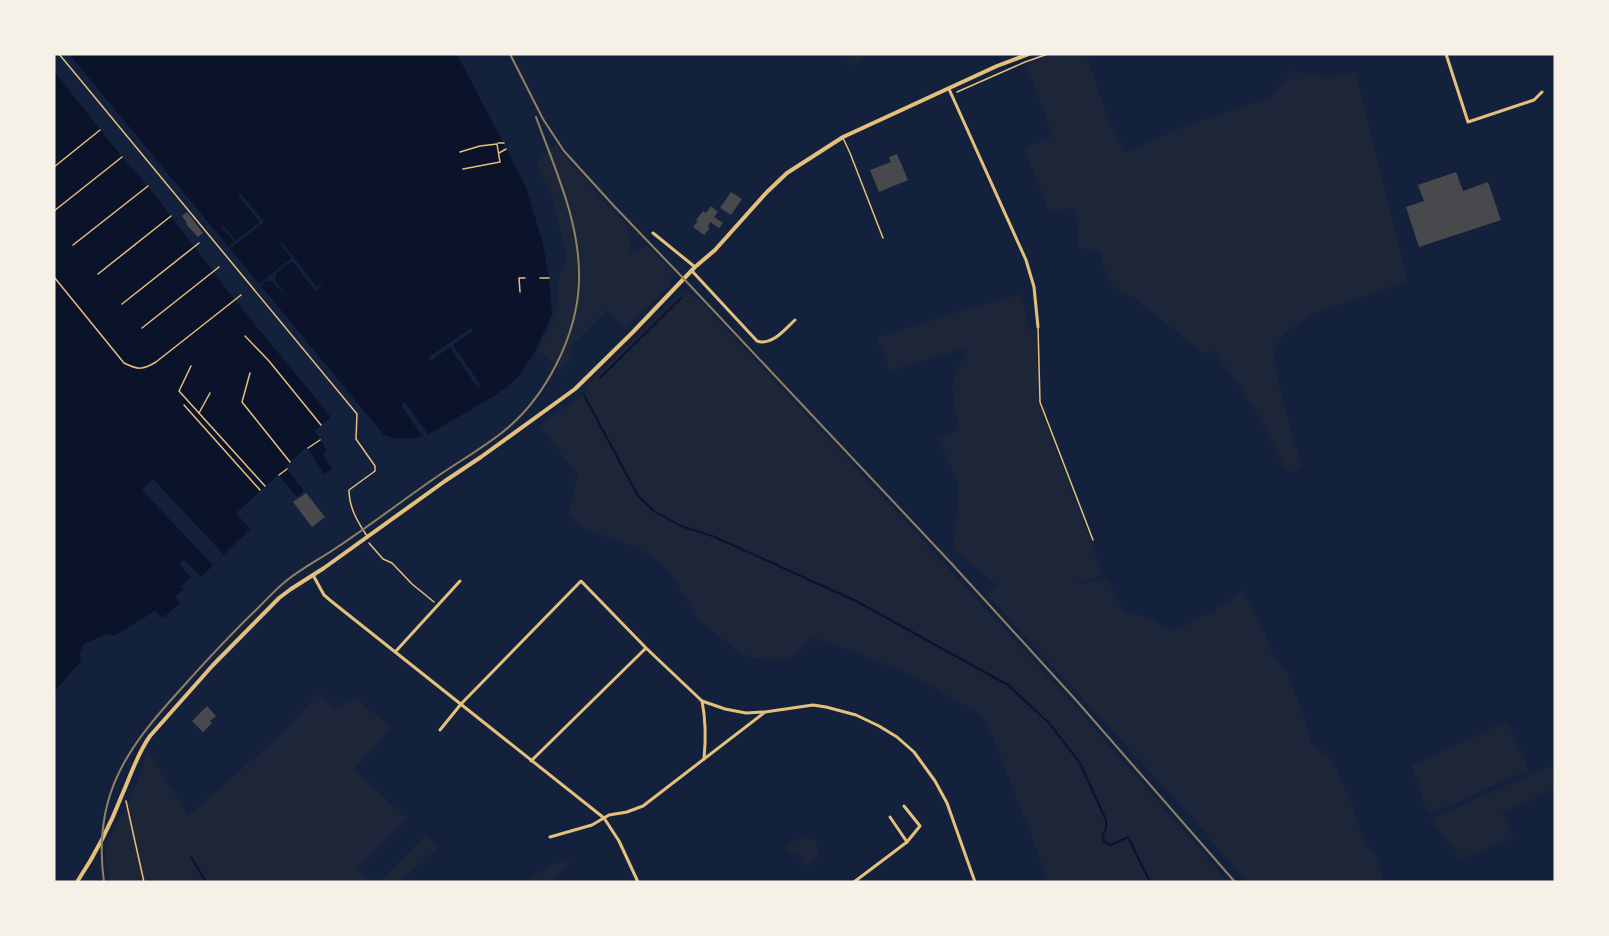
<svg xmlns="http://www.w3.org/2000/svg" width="1609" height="936" font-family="Barlow,sans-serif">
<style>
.green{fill:#1d2539}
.water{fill:#0b132b}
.pier{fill:#14213d}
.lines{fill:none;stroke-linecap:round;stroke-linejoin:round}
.stream{stroke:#0b132b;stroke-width:2}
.building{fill:#48494c}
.path{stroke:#e5c07b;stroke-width:1.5}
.service{stroke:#e5c07b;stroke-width:1.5}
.minor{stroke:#e5c07b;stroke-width:3}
.tertiary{stroke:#e5c07b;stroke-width:4}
.rail{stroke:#918062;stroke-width:2}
</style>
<rect width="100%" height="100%" fill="#14213d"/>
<g class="green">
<polygon points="846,54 862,54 864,59 851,66"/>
<path d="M1054 54H1086L1108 118 1125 153 1178 129 1273 96 1291 71 1329 77 1356 72 1408 281 1313 314 1294 327 1282 337 1276 346 1274 356 1279 387 1302 468 1294 472 1285 470C1268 428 1242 384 1211 350L1203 353 1133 297C1107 290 1106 274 1100 251L1079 248 1075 208 1049 211 1024 149 1053 136 1026 64Z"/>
<polygon points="555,145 627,227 631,253 647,246 673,272 669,287 625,328 607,310 568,349 573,356 561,370 539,350 556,315 559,274 567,258 552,195 536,163"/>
<polygon points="682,291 697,298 838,449 1067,697 1228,882 1049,882 987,722 975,711 903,671 814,637 788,660 754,658 740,653 701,622 667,569 644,551 579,526 569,513 578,476 540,425 586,393 585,388"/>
<polygon points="1022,294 1029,330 1036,329 1039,404 1102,572 1100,576 1074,584 1079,584 1108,579 1123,612 1154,619 1164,628 1174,629 1183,627 1196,618 1211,613 1242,591 1266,635 1272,654 1287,672 1305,719 1311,744 1330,757 1338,772 1345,790 1352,804 1361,834 1378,861 1383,882 1247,882 1190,815 987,595 998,586 954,549 959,485 938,439 959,429 952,391 956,372 966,354 965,348 890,371 877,338 964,310"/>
<polygon points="318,693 334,708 355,697 391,728 354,770 407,818 357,868 371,882 108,882 107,863 104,846 130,801 148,751 188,816 284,732"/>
<polygon points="1507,722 1529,770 1428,815 1412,765"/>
<polygon points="1555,764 1555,789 1502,813 1514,837 1461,859 1431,819"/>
<polygon points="426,835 439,847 399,882 379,882"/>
<polygon points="803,836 809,840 815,840 819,856 806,867 795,853 791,856 784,846"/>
<polygon points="573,859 550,882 526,882 551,865"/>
</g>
<g class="water">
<path d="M69 54H457L525 185 543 243 549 278 552 314 534 354 517 378 496 395 429 434C415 439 398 441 384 435Z"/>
<polygon points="54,71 122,157 148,186 235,300 331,417 314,431 327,450 323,453 332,470 324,474 307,447 285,466 304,491 297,497 278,475 236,513 250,529 201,577 184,560 179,564 191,577 181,586 184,589 175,597 180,603 163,618 155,611 114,636 106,634 84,644 80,653 81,661 54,692"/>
</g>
<g class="pier">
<polygon points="240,193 264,222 231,248 229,246 234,242 221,226 223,225 236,241 260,222 238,195"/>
<polygon points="282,242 316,287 321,284 322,285 316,291 292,261 275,274 277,277 274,279 284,293 283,294 272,280 269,282 267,280 261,286 259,284 292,258 280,244"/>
<polygon points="471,328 473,331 453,345 481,386 478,388 450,347 430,361 428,358"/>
<polygon points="405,402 430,437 424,439 401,405"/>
<polygon points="153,479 224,555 213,565 142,490"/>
</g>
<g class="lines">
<g class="stream">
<polyline points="600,378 681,298"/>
<polyline points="584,395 638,496 654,511 681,526 715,537 856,601 1008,685 1049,723 1080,763 1106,820 1106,829 1102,836 1104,842 1111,845 1128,837 1150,882"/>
<polyline points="191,857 206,882"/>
</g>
</g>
<g class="building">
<polygon points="897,154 908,180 879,192 870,170 891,162 889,157"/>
<polygon points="1456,172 1463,191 1488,182 1501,220 1419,247 1406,207 1424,201 1418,185"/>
<polygon points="731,192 742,199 731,215 720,208"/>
<polygon points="711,206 718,212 714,217 723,223 719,228 710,222 708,226 710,228 704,235 693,227 698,221 696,220 703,211 706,213"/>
<polygon points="187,212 203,233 198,237 186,224 187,223 182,216"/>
<polygon points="306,493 325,517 312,527 293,502"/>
<polygon points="207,706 216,716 210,721 212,723 203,732 192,721"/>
</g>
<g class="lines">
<g class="path">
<polyline points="957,92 1025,62 1048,54"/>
<polyline points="498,143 504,143"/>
<polyline points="460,152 480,146 497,144 500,162 463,169"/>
<polyline points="499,153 506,149"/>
<polyline points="54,167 100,130"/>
<polyline points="54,211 122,157"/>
<polyline points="73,245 148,186"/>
<polyline points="98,274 171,216"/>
<path d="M54 277 124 363C138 370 143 370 156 362L241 295"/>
<polyline points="540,278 549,278"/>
<polyline points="520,292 519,278 525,278"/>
<polyline points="122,304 199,243"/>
<polyline points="142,328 219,267"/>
<polyline points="245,336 269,361 321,425"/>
<polyline points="191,366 179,391 265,486"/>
<polyline points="250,373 242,402 290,462"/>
<polyline points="184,405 260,490"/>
<polyline points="199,413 210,393"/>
<polyline points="308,448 320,440"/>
<polyline points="279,475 287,469"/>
<polyline points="369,543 383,559 392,563 412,584 434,602"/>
<polyline points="126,801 144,882"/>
</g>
<g class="service">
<path d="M59 54 357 414 356 439 375 466V471L349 490C349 507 357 521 367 536"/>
<polyline points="843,138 850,153 883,238"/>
<polyline points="1038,327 1040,402 1093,540"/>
</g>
<g class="minor">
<polyline points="1446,54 1468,122 1534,100 1542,92"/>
<polyline points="949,89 1026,260 1034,287 1038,327"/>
<polyline points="653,233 695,267"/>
<path d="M692 271 757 341C772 346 784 330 795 320"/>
<polyline points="313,575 324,595 331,601 604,818 619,841 638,882"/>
<polyline points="396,651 460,581"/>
<path d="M702 701C706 721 706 739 704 759"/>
<polyline points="440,730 461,704 581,581 646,648 702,701 725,709 746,713 763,712"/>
<polyline points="531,761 645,649"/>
<polyline points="890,817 907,842"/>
<polyline points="550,837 592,825 609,815 627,812 643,806 765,712 813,705 826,707 856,715 879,726 897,737 914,752 935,781 947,803 975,882"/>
<polyline points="854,882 907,842 920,826 904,806"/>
</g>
<path class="tertiary" d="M77 882C95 855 110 826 122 795 131 775 137 754 150 736L213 665 279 598 291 589 324 568 445 481 481 457 575 389 632 333 695 267 715 250 767 192 787 173 843 137 997 66 1029 54"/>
<g class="rail">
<polyline points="510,54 543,119 564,151 614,206 684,279 951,563 1075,699 1235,882"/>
<path d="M104 882C92 797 126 749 180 690 205 662 231 634 258 608 267 599 276 589 286 581 303 567 322 558 339 546 372 524 403 500 435 478 458 462 483 448 504 431 546 397 577 336 579 282 581 224 555 169 536 117"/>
</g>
</g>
<rect width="1609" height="936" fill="none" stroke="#f6f1e7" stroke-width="111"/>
</svg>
